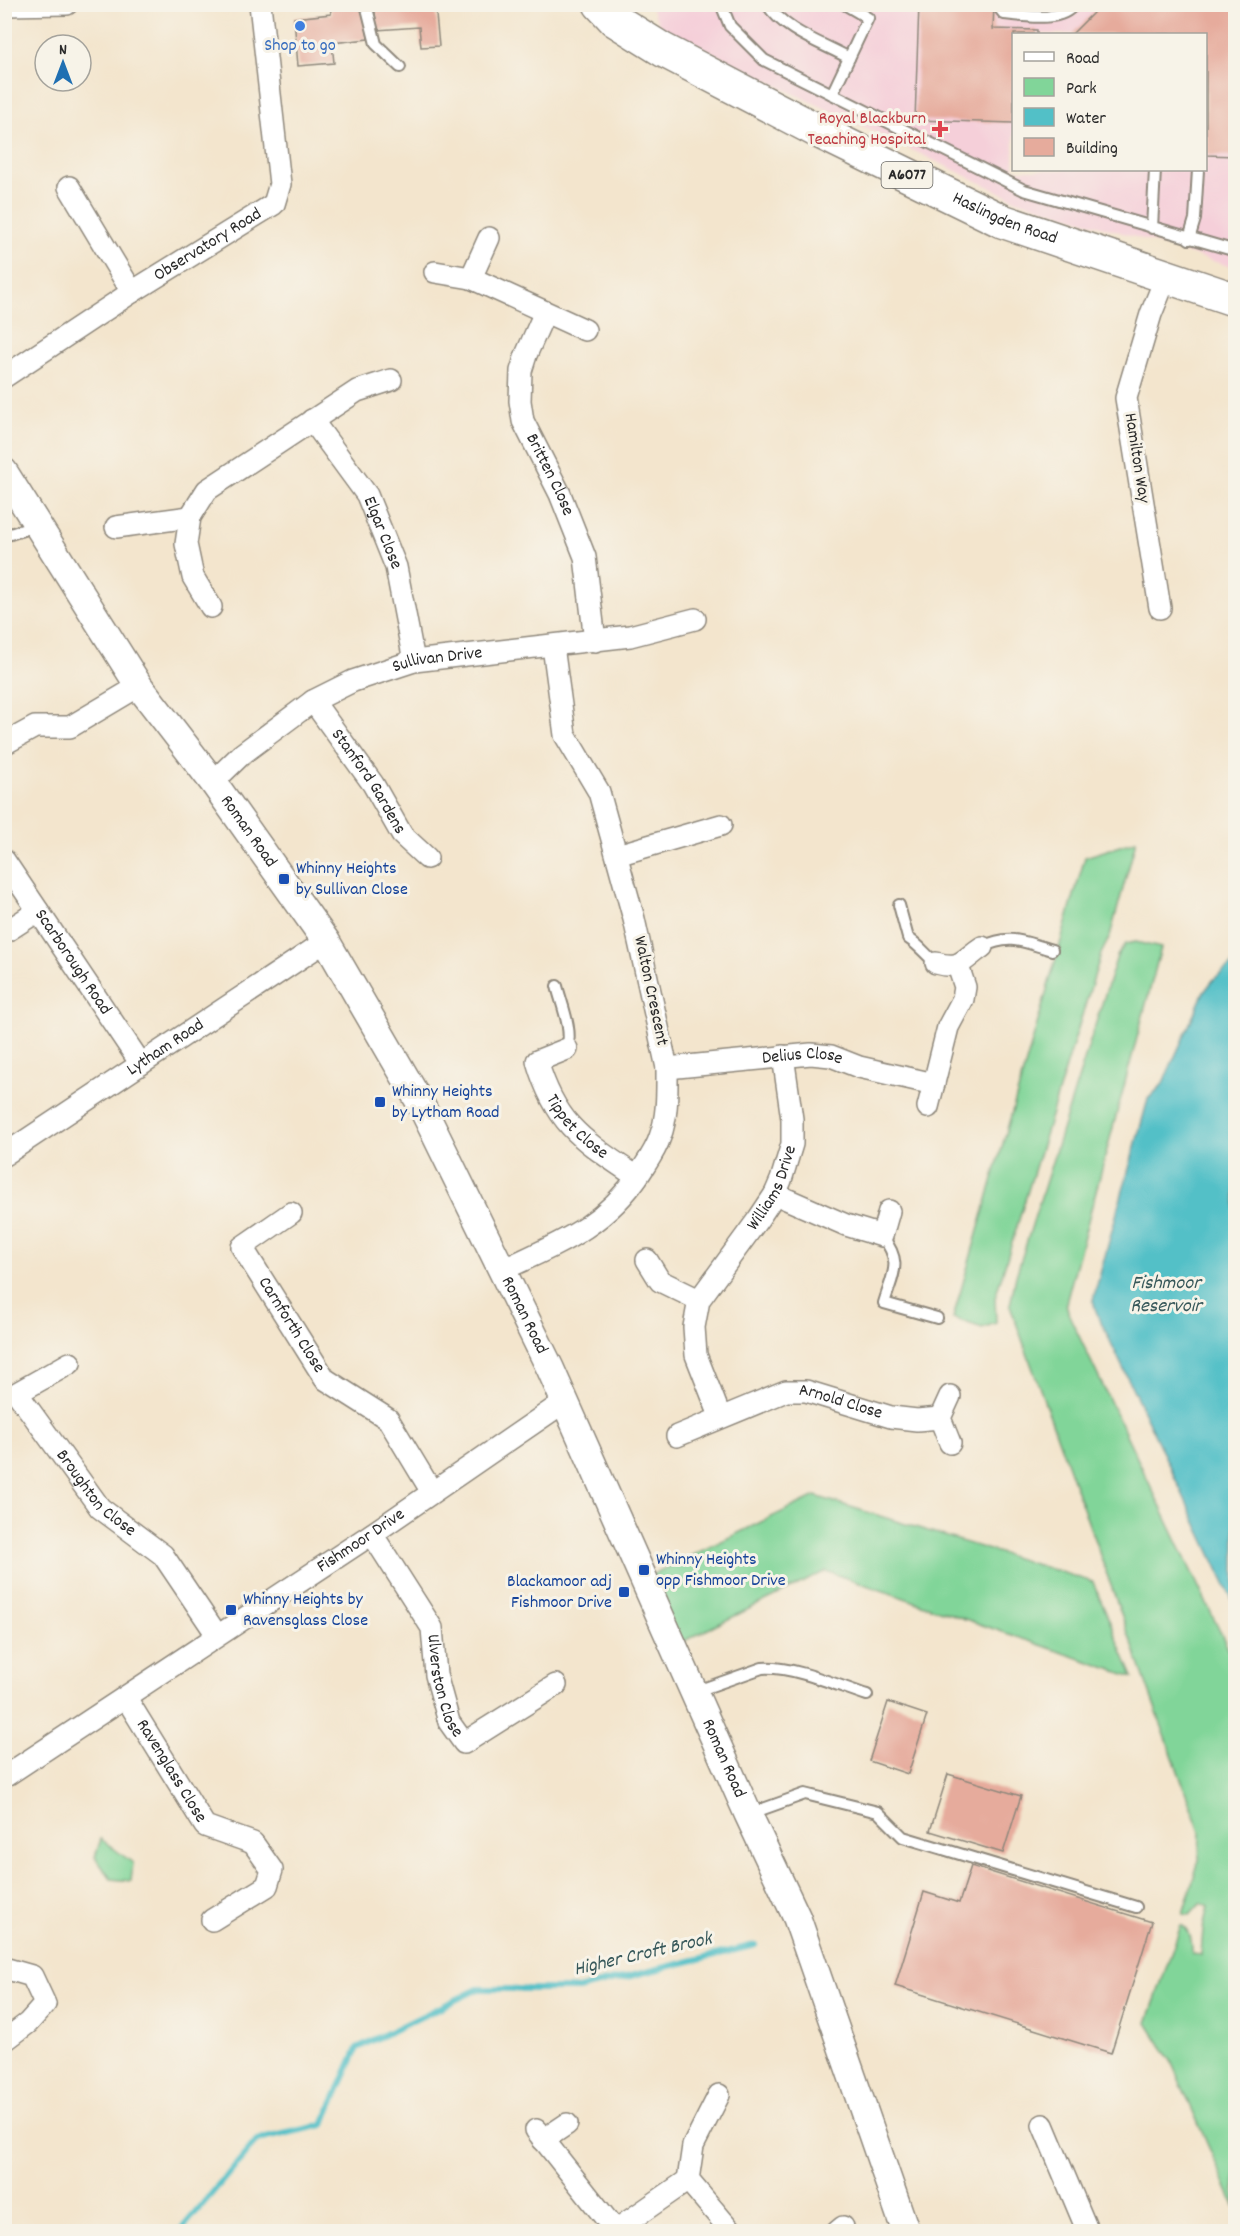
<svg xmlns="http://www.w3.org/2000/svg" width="1240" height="2236" font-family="Dekko,sans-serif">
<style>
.built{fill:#f5cfd9;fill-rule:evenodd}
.green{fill:#81d599;stroke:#568062;stroke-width:1.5}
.water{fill:#52c0c7;stroke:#3e7679;stroke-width:1.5}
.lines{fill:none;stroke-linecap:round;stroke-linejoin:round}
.stream{stroke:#52c0c7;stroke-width:6}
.building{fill:#e6ab9c}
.service-casing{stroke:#8f887c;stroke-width:14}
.minor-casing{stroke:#8f887c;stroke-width:24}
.tertiary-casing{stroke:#8f887c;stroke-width:30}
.trunk-casing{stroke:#8f887c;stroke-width:36}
.service{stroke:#fff;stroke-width:10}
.minor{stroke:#fff;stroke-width:21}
.tertiary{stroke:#fff;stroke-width:27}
.trunk{stroke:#fff;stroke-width:33}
.shop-dot{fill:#3f7fe0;stroke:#f7f3e8;stroke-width:2}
.health-dot{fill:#e0444e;stroke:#f7f3e8;stroke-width:2}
.transit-dot{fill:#1a4fb4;stroke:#f7f3e8;stroke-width:2}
.labels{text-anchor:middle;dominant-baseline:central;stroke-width:6;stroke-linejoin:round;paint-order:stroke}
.shield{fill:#f7f3e8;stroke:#686764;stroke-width:1.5}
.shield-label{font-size:16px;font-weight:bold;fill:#2b2b2b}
.shop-label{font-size:18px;fill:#366cbe;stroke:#f7f3e8}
.health-label{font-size:18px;fill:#be3a42;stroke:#f7f3e8;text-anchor:end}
.street-label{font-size:18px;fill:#2b2b2b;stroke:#f7f3e8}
.transit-label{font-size:18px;fill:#164399;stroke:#f7f3e8;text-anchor:start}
.water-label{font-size:20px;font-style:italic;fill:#37585a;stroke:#f7f3e8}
</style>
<rect width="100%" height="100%" fill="#f7f3e8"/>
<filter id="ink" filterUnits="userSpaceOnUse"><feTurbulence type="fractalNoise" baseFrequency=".0167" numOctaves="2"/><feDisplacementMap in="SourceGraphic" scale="12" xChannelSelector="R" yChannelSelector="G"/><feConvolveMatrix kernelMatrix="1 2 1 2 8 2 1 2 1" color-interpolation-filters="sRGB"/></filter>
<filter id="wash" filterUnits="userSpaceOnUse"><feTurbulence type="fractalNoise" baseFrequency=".008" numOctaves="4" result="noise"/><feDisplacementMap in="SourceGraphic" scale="24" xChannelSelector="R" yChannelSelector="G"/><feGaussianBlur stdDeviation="1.35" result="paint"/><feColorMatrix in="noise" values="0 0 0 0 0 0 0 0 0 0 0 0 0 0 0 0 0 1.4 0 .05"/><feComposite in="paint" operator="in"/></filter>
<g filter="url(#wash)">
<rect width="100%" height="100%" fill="#f3e5cd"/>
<path class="built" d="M650 5H1235V268L1017 200 782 88 660 26ZM1014 34H1206V170H1014Z"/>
<g class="green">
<polygon points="1136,841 1110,936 1101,954 1001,1278 995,1298 996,1323 982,1328 953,1318 1085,857"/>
<path d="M1136 942 1161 948 1066 1303 1069 1315 1235 1663V2207L1170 2059 1147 2023 1181 1925C1192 1931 1192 1943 1192 1954L1201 1955 1203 1929 1208 1907 1201 1903 1190 1915 1183 1914 1199 1860 1200 1832 1014 1317 1010 1305 1016 1276 1117 956 1125 944Z"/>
<polygon points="815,1496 1093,1582 1133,1677 826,1571 678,1644 647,1577"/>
<polygon points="101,1839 133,1863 131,1881 111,1879 95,1857"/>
</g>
<polygon class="water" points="1235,962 1235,1605 1096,1311 1093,1300 1148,1099 1162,1085 1204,992 1214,979"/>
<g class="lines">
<polyline class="stream" points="179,2232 257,2140 323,2125 357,2048 478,1989 578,1989 755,1945"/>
</g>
<g id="blocks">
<g class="building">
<polygon points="364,4 368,39 332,43 334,63 298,66 294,18 331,14 330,5"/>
<polygon points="374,4 435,4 439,46 421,47 419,27 377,30"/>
<polygon points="919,4 994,4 993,29 1037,30 1037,34 1014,34 1014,123 915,120"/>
<polygon points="1093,4 1236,4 1236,156 1206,155 1206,34 1072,34 1093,13"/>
<polygon points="888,1702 927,1715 908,1774 869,1761"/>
<polygon points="948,1774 1021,1796 1003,1853 930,1831"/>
<polygon points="971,1866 1152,1922 1111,2053 895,1986 924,1892 959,1903"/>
</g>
</g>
</g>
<g filter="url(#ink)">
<use href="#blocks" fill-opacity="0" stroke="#8f887c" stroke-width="1.5"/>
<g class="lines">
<g class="service-casing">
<g id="service">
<polyline points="366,4 376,44 400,67"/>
<polyline points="721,4 730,26 764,60 1024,190 1236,251"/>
<path d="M767 4C784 31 822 43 849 58"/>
<path d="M996 4 1004 14C1024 16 1062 23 1074 4"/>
<polyline points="832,94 868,18 844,4"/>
<polyline points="1152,228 1155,170"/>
<polyline points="1189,239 1195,219 1198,170"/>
<polyline points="4,536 35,526"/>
<path d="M899 905 908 938C919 945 926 955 936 963"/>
<path d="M982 947C1011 933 1023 942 1052 950"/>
<path d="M557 986C562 1006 573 1030 567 1049"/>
<path d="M882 1236C903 1263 893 1273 884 1303L937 1318"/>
<path d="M694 1692 762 1668C794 1666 836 1685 867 1695"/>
<polyline points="749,1814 805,1794 878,1812 903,1837 1136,1907"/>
</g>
</g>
<g class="minor-casing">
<g id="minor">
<polyline points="4,5 67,4"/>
<polyline points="69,187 132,292"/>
<polyline points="435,272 471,278 585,330"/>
<polyline points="471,278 489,238"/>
<path id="s1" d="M545 312 526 355 521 371 520 401 523 421 560 494 585 557 595 641"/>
<path id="s2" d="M4 377 132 292 274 204 280 184 260 4"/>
<path id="s3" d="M312 420 367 495 396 567 414 661"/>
<polyline points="116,527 190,517"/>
<polyline points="211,607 193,577 186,544 190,517 207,490 357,391 391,380"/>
<polyline points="1160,608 1126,398 1151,314 1166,277"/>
<path id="s4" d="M313 701 373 784 402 835 427 858"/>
<polyline points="4,744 35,727 70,727 139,686"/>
<path id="s5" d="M213 782 242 754 313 701 353 681 414 661 630 636 695 619"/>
<polyline points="617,855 721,825"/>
<path id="s6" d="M4 860 141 1064"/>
<polyline points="4,933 38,911"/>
<path d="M936 963C962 970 962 960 982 947"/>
<path id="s7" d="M567 1049 537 1061C556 1126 584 1141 637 1177"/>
<path id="s8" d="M667 1068 811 1054 831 1056 859 1067 934 1084"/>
<polyline points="928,1107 948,1027 963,999 965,987 958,966"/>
<path id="s9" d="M4 1155 326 941"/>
<polyline points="775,1194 846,1225 882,1236 889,1211"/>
<path id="s10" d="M291 1213 242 1247 325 1379 388 1419 432 1492"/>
<polyline points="647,1260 660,1281 699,1300"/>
<path d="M502 1270C558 1244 604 1227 640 1173 647 1162 656 1150 660 1137 668 1116 667 1090 667 1068L634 919 599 792 565 735 553 646"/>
<path id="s11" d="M70 1363 17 1393 100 1508 163 1555 217 1635"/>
<polyline points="950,1396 940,1418 950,1443"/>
<path id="s12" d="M720 1416 696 1355 694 1327 699 1300 759 1218 775 1194 781 1180 792 1144V1119L783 1056"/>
<path id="s13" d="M677 1436 786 1391H806L891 1417 917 1420 940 1418"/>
<path id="s14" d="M372 1534 432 1628 436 1675 449 1722 464 1743 556 1685"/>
<path id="s15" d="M126 1698 205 1826 253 1843 272 1870 267 1886 212 1920"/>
<path id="s16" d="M4 1777 372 1534 564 1402"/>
<polyline points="4,1968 32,1976 45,2004 28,2023 4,2041"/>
<polyline points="1043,2125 1088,2232"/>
<polyline points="536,2130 615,2230"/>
<polyline points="543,2140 567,2124"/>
<polyline points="688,2180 693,2146 719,2095"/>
<polyline points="613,2232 688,2180 732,2232"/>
<polyline points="837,2232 843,2227"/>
</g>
</g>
<g class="tertiary-casing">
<g id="tertiary">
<path id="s17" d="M4 472 139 686 213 782 326 941 419 1101 550 1368 748 1814 797 1918 906 2232"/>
</g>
</g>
<g class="trunk-casing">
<g id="trunk">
<path id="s18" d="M600 4 615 20 663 50 820 132 1002 221 1236 300"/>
</g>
</g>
<use href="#service" class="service"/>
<use href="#minor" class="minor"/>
<use href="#tertiary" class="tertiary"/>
<use href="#trunk" class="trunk"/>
</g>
</g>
<circle class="shop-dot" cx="300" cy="26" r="6"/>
<path class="health-dot" d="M937 120h6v6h6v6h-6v6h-6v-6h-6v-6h6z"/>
<g class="transit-dot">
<rect x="278" y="873" width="12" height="12" rx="3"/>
<rect x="374" y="1096" width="12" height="12" rx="3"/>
<rect x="638" y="1564" width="12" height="12" rx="3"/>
<rect x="618" y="1586" width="12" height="12" rx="3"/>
<rect x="225" y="1604" width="12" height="12" rx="3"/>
</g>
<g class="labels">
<rect class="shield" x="881.5" y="162" width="51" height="26" rx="4.5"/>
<g class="shield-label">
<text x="907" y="175">A6077</text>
</g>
<g class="shop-label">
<text x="300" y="46">Shop to go</text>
</g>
<g class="health-label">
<text x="926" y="119">Royal Blackburn<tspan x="926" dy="21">Teaching Hospital</tspan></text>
</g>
<g class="street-label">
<text stroke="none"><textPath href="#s18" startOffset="460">Haslingden Road</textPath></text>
<text stroke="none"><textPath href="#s2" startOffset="243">Observatory Road</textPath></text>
<text transform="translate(1136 458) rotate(81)">Hamilton Way</text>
<text stroke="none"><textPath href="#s1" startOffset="174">Britten Close</textPath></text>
<text stroke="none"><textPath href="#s3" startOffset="134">Elgar Close</textPath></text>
<text stroke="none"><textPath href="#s5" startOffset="261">Sullivan Drive</textPath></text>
<text stroke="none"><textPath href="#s4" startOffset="98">Stanford Gardens</textPath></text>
<text stroke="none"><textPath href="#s17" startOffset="435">Roman Road</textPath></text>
<text stroke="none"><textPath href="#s6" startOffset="123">Scarborough Road</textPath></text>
<text transform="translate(650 991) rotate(78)">Walton Crescent</text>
<text stroke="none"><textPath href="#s9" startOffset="194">Lytham Road</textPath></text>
<text stroke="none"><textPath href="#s8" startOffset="136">Delius Close</textPath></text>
<text stroke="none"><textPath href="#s7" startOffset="111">Tippet Close</textPath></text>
<text stroke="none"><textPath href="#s12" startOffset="256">Williams Drive</textPath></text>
<text stroke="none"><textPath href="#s17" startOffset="993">Roman Road</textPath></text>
<text stroke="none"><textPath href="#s10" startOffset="152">Carnforth Close</textPath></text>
<text stroke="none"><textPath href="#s13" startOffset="174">Arnold Close</textPath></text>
<text stroke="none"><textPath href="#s11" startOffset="189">Broughton Close</textPath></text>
<text stroke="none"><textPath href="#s16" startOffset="428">Fishmoor Drive</textPath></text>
<text stroke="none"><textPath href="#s14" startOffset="171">Ulverston Close</textPath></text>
<text stroke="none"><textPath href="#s17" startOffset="1479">Roman Road</textPath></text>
<text stroke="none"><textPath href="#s15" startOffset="86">Ravenglass Close</textPath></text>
</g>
<g class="transit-label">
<text x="296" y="869">Whinny Heights<tspan x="296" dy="21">by Sullivan Close</tspan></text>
<text x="392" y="1092">Whinny Heights<tspan x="392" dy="21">by Lytham Road</tspan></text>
<text x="656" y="1560">Whinny Heights<tspan x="656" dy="21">opp Fishmoor Drive</tspan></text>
<text x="612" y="1582" text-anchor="end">Blackamoor adj<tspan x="612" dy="21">Fishmoor Drive</tspan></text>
<text x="243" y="1600">Whinny Heights by<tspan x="243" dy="21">Ravensglass Close</tspan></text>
</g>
<g class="water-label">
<text x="1166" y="1284">Fishmoor<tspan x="1166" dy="23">Reservoir</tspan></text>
<text transform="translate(643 1955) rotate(-13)">Higher Croft Brook</text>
</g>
</g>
<rect width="1240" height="2236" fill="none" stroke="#f7f3e8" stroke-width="24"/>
<rect x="1012" y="33" width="195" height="138" fill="#f7f3e8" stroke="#a5a39c" stroke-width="1.5"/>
<rect x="1024" y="52" width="30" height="9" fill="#ffffff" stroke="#a5a39c" stroke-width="1.5"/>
<text x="1066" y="63" font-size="18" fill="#2b2b2b">Road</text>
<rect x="1024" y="78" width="30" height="18" fill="#81d599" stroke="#a5a39c" stroke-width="1.5"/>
<text x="1066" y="93" font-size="18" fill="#2b2b2b">Park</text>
<rect x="1024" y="108" width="30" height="18" fill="#52c0c7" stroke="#a5a39c" stroke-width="1.5"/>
<text x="1066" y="123" font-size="18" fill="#2b2b2b">Water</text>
<rect x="1024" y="138" width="30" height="18" fill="#e6ab9c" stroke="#a5a39c" stroke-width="1.5"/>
<text x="1066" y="153" font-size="18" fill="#2b2b2b">Building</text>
<g transform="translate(63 63)"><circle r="28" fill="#f7f3e8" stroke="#a5a39c" stroke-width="1.5"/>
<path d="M0-4.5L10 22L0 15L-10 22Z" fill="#1f6fb2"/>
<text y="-9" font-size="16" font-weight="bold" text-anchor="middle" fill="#2b2b2b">N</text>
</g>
</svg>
